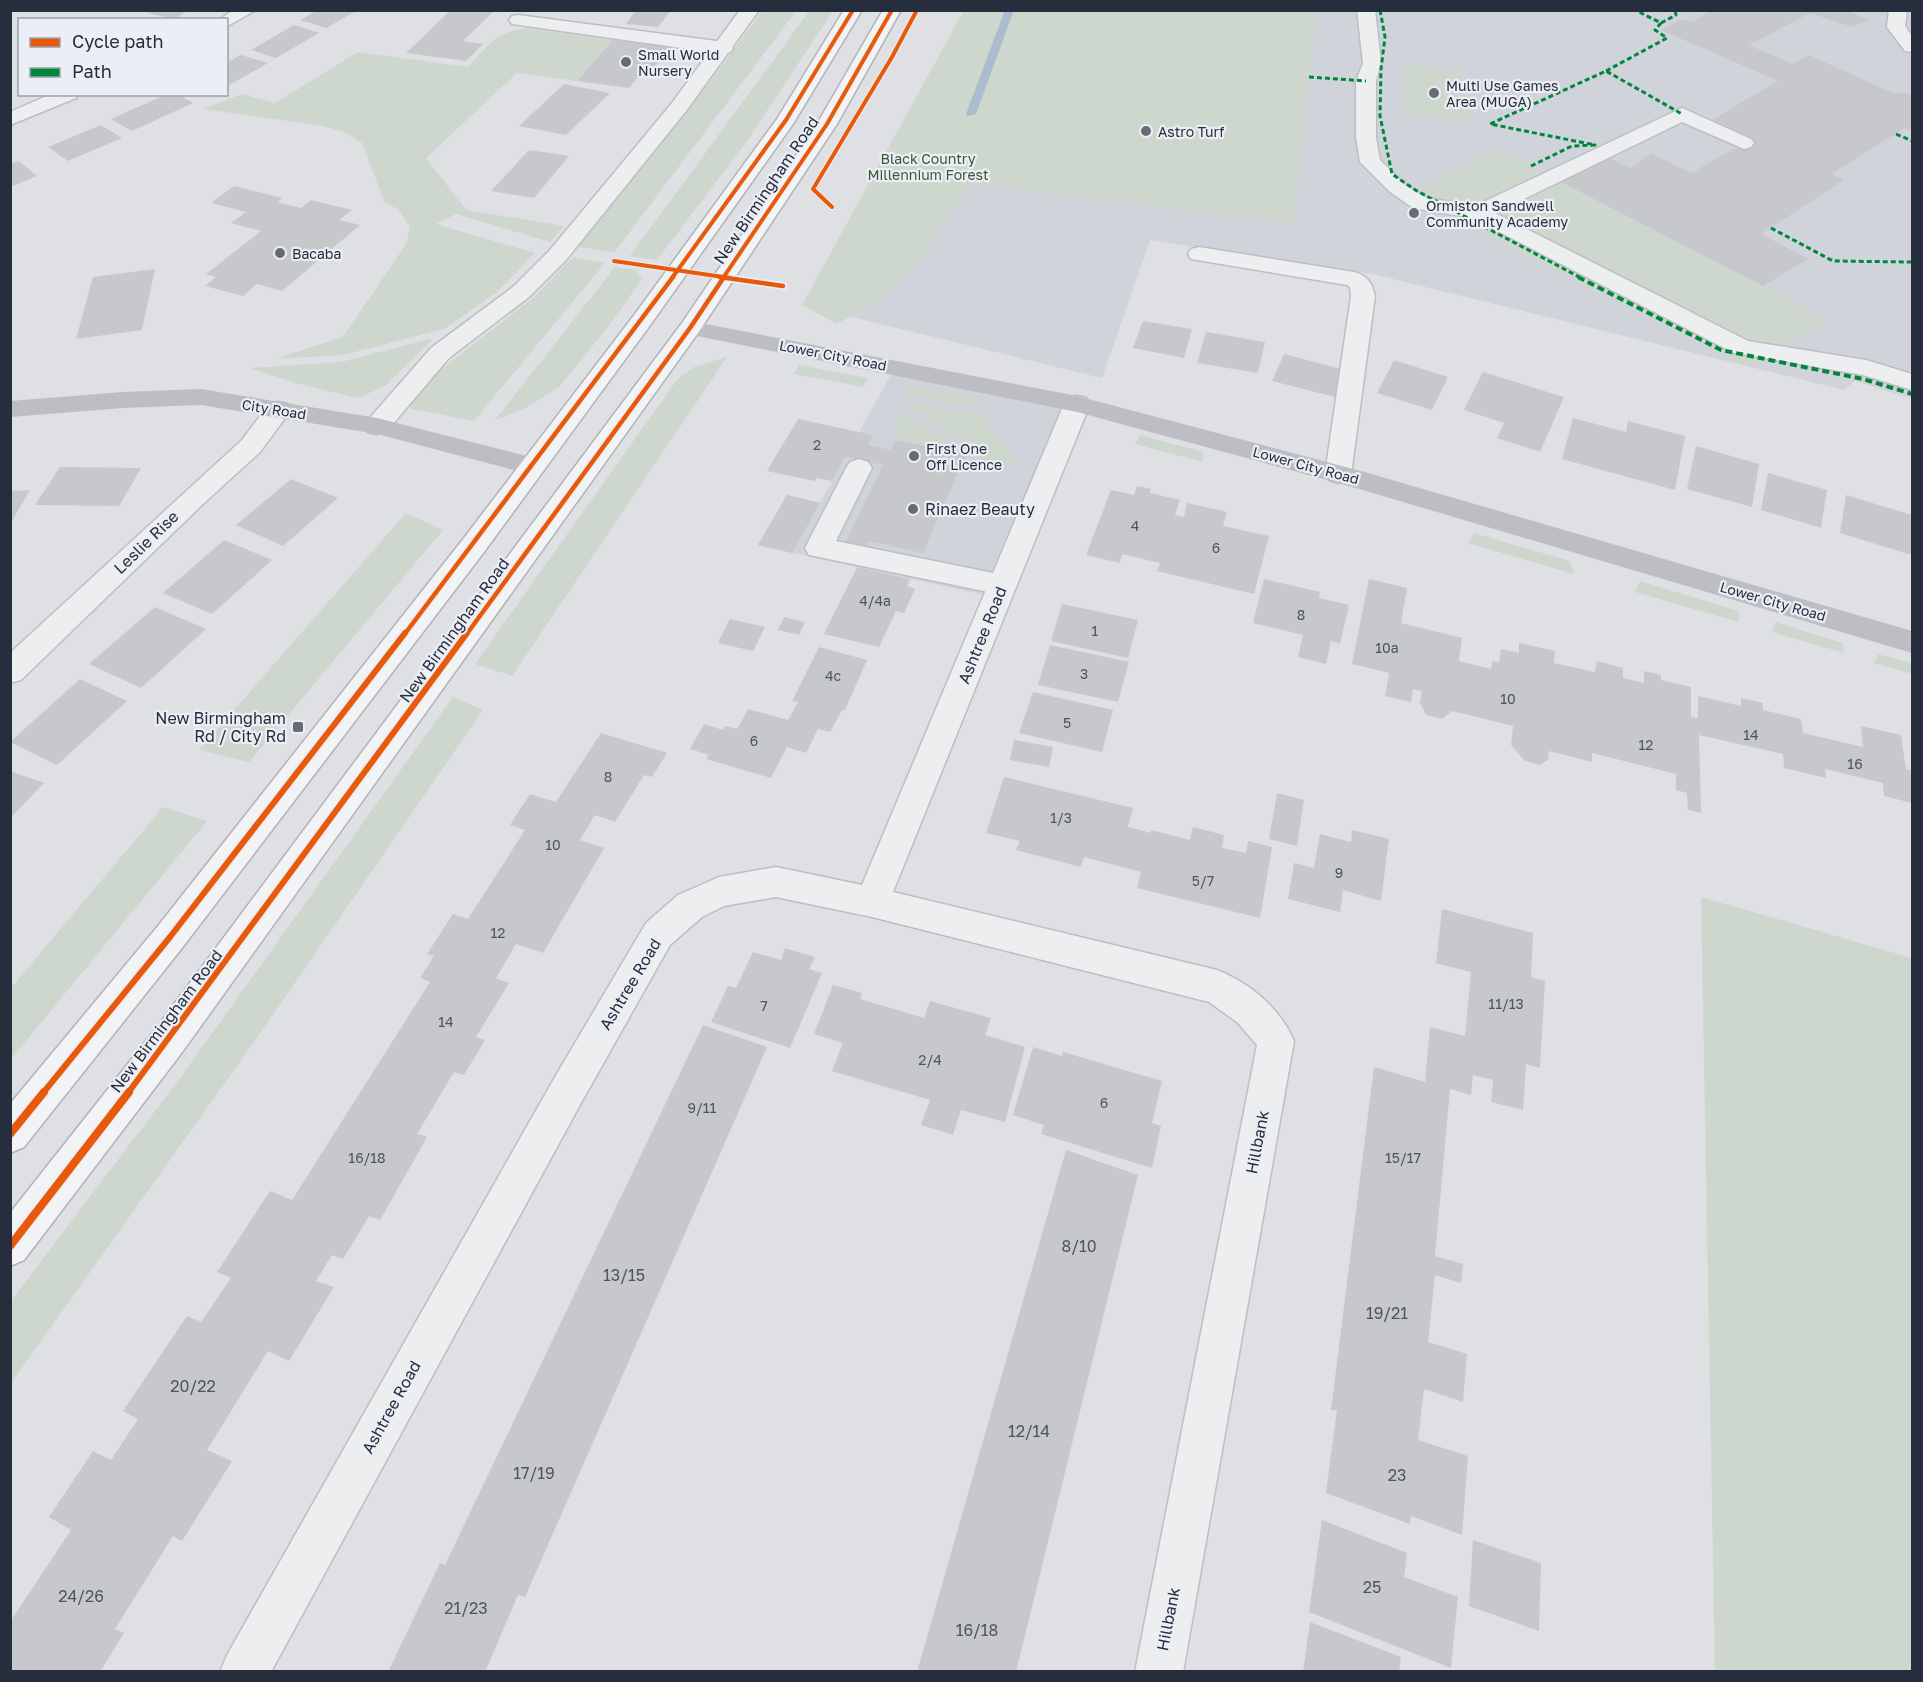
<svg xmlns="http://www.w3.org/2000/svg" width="1923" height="1682" font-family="'Golos Text',sans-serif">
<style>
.built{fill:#d0d3da}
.green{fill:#ced7ce}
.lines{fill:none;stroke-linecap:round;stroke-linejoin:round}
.stream{fill:#acbccf;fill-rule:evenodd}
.building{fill:#c6c8cb}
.lane-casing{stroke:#bcbec1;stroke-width:3}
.street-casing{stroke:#bcbec1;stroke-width:3}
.highway-casing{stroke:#b0b3b8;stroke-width:3}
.lane{fill:#edeef0;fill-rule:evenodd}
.street{fill:#edeef0;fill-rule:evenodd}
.secondary{fill:#bcbec3;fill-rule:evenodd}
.highway{fill:#f2f3f4;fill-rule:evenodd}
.quiet-far1{stroke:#00873e;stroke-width:3;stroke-dasharray:5 3;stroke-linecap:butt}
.quiet{stroke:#00873e;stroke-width:4;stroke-dasharray:7 4;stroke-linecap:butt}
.cycleway-far3-casing{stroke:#ebeef4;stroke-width:6}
.cycleway-far2-casing{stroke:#ebeef4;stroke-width:8}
.cycleway-far1-casing{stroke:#ebeef4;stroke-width:10}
.cycleway-casing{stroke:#ebeef4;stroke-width:11}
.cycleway-far3{stroke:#e8590c;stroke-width:4}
.cycleway-far2{stroke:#e8590c;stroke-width:4.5}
.cycleway-far1{stroke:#e8590c;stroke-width:6}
.cycleway{stroke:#e8590c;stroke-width:8}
.poi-dot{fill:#666c76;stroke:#ebeef4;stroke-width:2}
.labels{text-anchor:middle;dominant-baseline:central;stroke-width:4.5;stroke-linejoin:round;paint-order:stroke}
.far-poi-label{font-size:14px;fill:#262d3c;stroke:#ebeef4;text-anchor:start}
.far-park-label{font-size:14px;fill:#395733;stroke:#ebeef4}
.far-street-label{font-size:14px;fill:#262d3c;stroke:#ebeef4}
.number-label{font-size:14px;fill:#4f5460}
.street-label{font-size:16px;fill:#262d3c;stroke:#ebeef4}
.poi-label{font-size:16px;fill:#262d3c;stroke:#ebeef4;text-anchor:start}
.near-number-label{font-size:16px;fill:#4f5460}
</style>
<rect width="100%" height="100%" fill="#dee0e3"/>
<g class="built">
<polygon points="1025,11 1912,11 1912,399 1855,381 1844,390 1373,274 1150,240 1102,378 802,305"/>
<polygon points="895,367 1077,404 998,598 758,545 787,495 820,503"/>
</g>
<g class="green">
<polygon points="810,10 833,11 749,138 657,260 630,256"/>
<polygon points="964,10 1316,11 1294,223 968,184 933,244 880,300 837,324 802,305"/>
<polygon points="762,11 796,11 614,253 576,246 708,84"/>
<path d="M525 28 613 40 577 81 517 73 426 158 466 210 564 226 550 242 456 214 436 224 535 253 496 293 444 329 343 355 275 359 343 337 406 244 410 227 398 209 385 203 362 143 347 133 324 126 203 109 242 94 275 103 358 52 468 67C490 44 493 34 525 28Z"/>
<polygon points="1404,65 1463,70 1469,121 1403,115"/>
<polygon points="1495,147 1827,320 1747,366 1408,196"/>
<polygon points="573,257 605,263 474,421 411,409 410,402 435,374 534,297"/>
<polygon points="615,267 635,270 642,279 608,327 559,387 526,408 495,420"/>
<polygon points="434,338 385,386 358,398 299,384 250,368 342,362"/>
<polygon points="727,357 512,676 475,664 676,381 694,367"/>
<polygon points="799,365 868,378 864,387 794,374"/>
<polygon points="904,385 979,399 976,407 900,394"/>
<polygon points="897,399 983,416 1019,463 1011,465 975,459 977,454"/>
<polygon points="899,411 966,454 895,440"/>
<polygon points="1140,435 1203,452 1203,462 1135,444"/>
<polygon points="406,513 443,530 249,762 199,750"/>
<polygon points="1474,533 1570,561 1574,574 1468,543"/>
<polygon points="1640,581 1738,611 1739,622 1635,592"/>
<polygon points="1775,622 1843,643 1844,653 1772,632"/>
<polygon points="1878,654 1912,663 1912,674 1874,663"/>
<polygon points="453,697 483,710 254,1042 11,1383 11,1301 180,1078"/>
<polygon points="163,807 207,821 11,1059 11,988"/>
<polygon points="1701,897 1912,958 1912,1671 1715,1671"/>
</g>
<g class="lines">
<polygon class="stream" points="1005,10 1014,10 976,114 968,116 966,114"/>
</g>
<g class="building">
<polygon points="151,10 189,10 174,19 147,13"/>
<polygon points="318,10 358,10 326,28 300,20"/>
<polygon points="451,10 493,12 463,41 483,44 466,61 406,53"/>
<polygon points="636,10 671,10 658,27 626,24"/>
<polygon points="1712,10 1846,10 1869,20 1852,27 1810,13 1749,45 1792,64 1809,55 1895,94 1902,92 1912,96 1912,131 1904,128 1832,174 1844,180 1761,234 1808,259 1763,286 1557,180 1603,155 1630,168 1651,153 1691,173 1750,140 1710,121 1778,81 1661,30 1682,19 1692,22"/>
<polygon points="294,25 319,33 276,58 251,50"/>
<polygon points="613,40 670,47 651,72 643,71 629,88 577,81"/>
<polygon points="241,55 268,63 226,87 226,63"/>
<polygon points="564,84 610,93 566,135 519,126"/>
<polygon points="167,94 177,94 193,103 132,131 111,119"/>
<polygon points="101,125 122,138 68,161 48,147"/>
<polygon points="529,150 569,156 534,198 491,191"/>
<polygon points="19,161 37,176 10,187 10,164"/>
<polygon points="234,186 283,198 277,202 301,208 311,200 352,210 339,220 360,225 282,291 257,284 243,296 205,286 216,277 206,274 261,231 231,223 246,212 211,203"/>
<polygon points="155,269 142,330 76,339 93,277"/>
<polygon points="1143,321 1192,329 1184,358 1133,348"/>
<polygon points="1206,332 1265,342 1258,373 1197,363"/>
<polygon points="1284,354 1345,370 1335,397 1272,381"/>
<polygon points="1394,360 1448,377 1432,410 1377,393"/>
<polygon points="1483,372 1564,397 1540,452 1497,438 1504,423 1464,410"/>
<polygon points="1573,418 1626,432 1628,421 1685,436 1675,490 1562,459"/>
<polygon points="798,419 873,435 868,445 891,450 895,440 966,454 923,553 868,541 865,547 845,543 883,465 845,457 832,481 817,478 815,481 767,471"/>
<polygon points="1696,446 1759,464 1752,507 1687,489"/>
<polygon points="60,467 141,468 119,506 35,505"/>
<polygon points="1768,473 1827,490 1821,528 1761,510"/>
<polygon points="291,479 338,498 283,546 236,525"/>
<polygon points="1137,486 1151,489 1150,493 1180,500 1175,515 1184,517 1187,503 1227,512 1223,526 1269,536 1254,594 1157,571 1160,563 1122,554 1120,563 1086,555 1111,490 1134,495"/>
<polygon points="30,490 10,524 10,491"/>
<polygon points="787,495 820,503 792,553 758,545"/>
<polygon points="1846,495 1912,515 1912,555 1840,533"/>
<polygon points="224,540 272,560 212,614 163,593"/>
<polygon points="857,567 910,579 907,586 915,589 904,613 896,611 879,647 824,634"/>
<polygon points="1264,579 1320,592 1319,598 1349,605 1340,644 1331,641 1326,664 1298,657 1303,635 1253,623"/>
<polygon points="1369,579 1407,588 1401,623 1462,638 1459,661 1491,669 1492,661 1499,662 1501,649 1519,653 1519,643 1555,651 1554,663 1595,672 1597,661 1623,668 1623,678 1644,683 1644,671 1661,675 1661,680 1691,687 1691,717 1698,718 1698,696 1741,706 1741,698 1763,703 1763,710 1801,719 1803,733 1863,747 1861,726 1901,735 1906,769 1912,771 1912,803 1884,796 1883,783 1825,769 1826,778 1784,768 1783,754 1699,735 1701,813 1688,810 1687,793 1676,790 1676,774 1592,753 1592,762 1549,751 1548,760 1539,765 1525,761 1511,745 1513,726 1452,711 1442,719 1426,715 1420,703 1422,691 1413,689 1411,702 1385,696 1389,673 1352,664"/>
<polygon points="1062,604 1138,620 1128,658 1051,641"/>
<polygon points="155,607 206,629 141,688 89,664"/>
<polygon points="784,617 805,622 799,635 778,630"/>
<polygon points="730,619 765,627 753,651 718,643"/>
<polygon points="1050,645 1129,662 1118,702 1038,685"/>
<polygon points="819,647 867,660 845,710 842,710 830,732 818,729 806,753 787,747 771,778 706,759 709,755 690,749 704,724 723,730 725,726 737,729 748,709 788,720 798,702 792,701"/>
<polygon points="80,679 127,701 57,765 10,742"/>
<polygon points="1033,692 1113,710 1102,752 1019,733"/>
<polygon points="601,733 667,753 652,777 644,775 615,822 595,815 580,840 604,848 543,953 516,944 496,978 509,983 476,1037 485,1040 464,1075 454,1072 417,1134 427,1137 380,1220 369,1216 343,1259 332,1255 316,1281 334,1287 289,1361 268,1351 207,1450 232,1461 182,1541 173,1536 115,1629 124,1633 100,1672 10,1672 10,1622 71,1530 49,1517 93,1451 111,1460 138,1419 123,1411 187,1316 201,1322 231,1278 217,1272 270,1191 292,1200 430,982 420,978 434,956 427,954 453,914 468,919 525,830 510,825 530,794 556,802"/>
<polygon points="1014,740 1053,747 1049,767 1010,760"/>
<polygon points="10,771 44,783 10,818"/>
<polygon points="1004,777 1133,808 1128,827 1151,833 1151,830 1190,840 1193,827 1224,835 1222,848 1246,853 1248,841 1272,847 1260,918 1137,888 1141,872 1084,857 1081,867 1016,850 1020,841 986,833"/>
<polygon points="1277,793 1304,800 1297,846 1269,839"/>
<polygon points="1352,830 1389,839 1381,901 1343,890 1340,912 1288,899 1294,863 1314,868 1320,834 1351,842"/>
<polygon points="1442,909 1533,933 1531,977 1545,981 1540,1068 1526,1064 1523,1110 1491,1102 1493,1080 1473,1075 1471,1095 1450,1089 1435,1256 1463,1264 1461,1283 1435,1275 1428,1342 1467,1354 1463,1402 1424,1389 1418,1440 1468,1456 1462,1535 1411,1516 1410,1524 1326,1493 1337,1410 1331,1410 1374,1067 1425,1082 1430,1027 1465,1036 1471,972 1436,963"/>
<polygon points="785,948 815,957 809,969 822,973 790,1048 711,1022 728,986 736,988 753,952 781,960"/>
<polygon points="833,985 862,993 860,999 924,1018 930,1001 991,1018 985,1035 1025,1047 1005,1122 961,1110 953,1135 921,1125 930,1100 832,1071 843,1043 814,1034"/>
<polygon points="703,1025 767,1047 525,1597 518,1595 485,1672 388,1672 440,1563 445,1565"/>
<polygon points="1033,1047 1062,1056 1063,1052 1162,1081 1152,1123 1161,1126 1152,1168 1041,1134 1044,1125 1013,1115"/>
<polygon points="1066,1150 1138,1175 1016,1672 917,1672"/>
<polygon points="1322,1520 1407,1553 1404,1577 1458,1597 1451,1668 1309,1612"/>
<polygon points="1473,1540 1541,1563 1539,1631 1469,1606"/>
<polygon points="1310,1622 1401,1657 1399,1672 1303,1672"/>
</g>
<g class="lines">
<g class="lane-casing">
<g id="lane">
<polygon points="1357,10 1375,10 1381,63 1376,81 1376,137 1380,160 1404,184 1427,198 1475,206 1682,108 1751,139 1754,143 1751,147 1744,149 1682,122 1495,213 1748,341 1866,360 1912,374 1912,390 1863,375 1734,353 1472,218 1413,208 1390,192 1360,162 1356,137 1356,81 1363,63"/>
<polygon points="1889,10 1907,10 1905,26 1912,36 1912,52 1905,51 1887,27"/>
<polygon points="518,15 724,42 731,44 733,48 731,52 724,54 512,24 509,20 512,16"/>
<path d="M1199 247 1354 272C1368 276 1372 283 1375 296L1351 474 1347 480 1338 483 1329 480 1325 474 1351 296 1350 287 1347 285 1191 259 1188 254 1191 249Z"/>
<polygon points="859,459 868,462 872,468 836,541 1003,575 1013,578 1017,585 1013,592 1003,595 809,555 805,548 846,468 850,462"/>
</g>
</g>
<g class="street-casing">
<g id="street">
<polygon points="233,10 256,10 226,27 226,20 219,20"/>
<polygon points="740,10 759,10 686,111 566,260 529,297 449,358 386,432 377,434 368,432 364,426 368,420 431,348 513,287 550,250 672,103"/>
<polygon points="51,94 78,94 76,98 10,125 10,112"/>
<path d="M1077 396 1086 398 1090 404 893 892 1217 970C1250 983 1280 1008 1294 1041L1183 1672H1135L1257 1045 1237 1022 1209 1002 872 917 776 897 724 906 702 917 670 945 581 1103 271 1672H220L227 1655 555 1077 646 923 678 895 719 877 776 867 862 885 1064 404 1068 398Z"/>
<polygon points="278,402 287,404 291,410 260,452 203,504 21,680 10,683 10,653 242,440 269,404"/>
</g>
</g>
<g class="highway-casing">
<g id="highway">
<polygon points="844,10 862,10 793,124 651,324 484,552 182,948 24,1147 10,1153 10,1104 158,926 464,538 635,314 777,119"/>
<polygon points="883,10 901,10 837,124 698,333 183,1051 24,1260 10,1266 10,1213 157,1027 682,323 817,124"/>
</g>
</g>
<use href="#lane" class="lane"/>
<use href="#street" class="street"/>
<g class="secondary">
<polygon points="690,321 1077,396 1361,471 1912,631 1912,653 1356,488 1077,412 682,333 678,328 682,323"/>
<polygon points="201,389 377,418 542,460 546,466 542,472 533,475 377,434 201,405 123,408 10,417 10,401 123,392"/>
</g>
<use href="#highway" class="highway"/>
<g class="quiet-far1">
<polyline points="1380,10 1385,37 1381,69 1380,116 1392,174 1417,191 1581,278"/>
<polyline points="1661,23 1676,15 1675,10"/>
<polyline points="1606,71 1667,38 1655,30 1661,23 1635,10"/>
<polyline points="1309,77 1366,81"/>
<polyline points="1896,134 1912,141"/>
<polyline points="1531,166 1572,146 1595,145 1490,124 1606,71 1682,114"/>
<polyline points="1771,228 1833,261 1912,262"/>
</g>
<polyline class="quiet" points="1578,277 1721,350 1863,379 1912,394"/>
<g class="cycleway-far3-casing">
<g id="cycleway-far3">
<polyline points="832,207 813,189 892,57 917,10"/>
<polyline points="614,261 730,278"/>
<polyline points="672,278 786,120 853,10"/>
<polyline points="723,278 827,124 892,10"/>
</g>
</g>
<g class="cycleway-far2-casing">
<g id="cycleway-far2">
<polyline points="720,277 783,286"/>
<polyline points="404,635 673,277"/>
<polyline points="466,635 690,328 724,277"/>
</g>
</g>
<g class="cycleway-far1-casing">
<g id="cycleway-far1">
<polyline points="43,1093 170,937 405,633"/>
<polyline points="128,1093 467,633"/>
</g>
</g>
<g class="cycleway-casing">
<g id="cycleway">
<polyline points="10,1134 44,1092"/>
<polyline points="10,1246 129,1092"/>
</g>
</g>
<use href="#cycleway-far3" class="cycleway-far3"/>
<use href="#cycleway-far2" class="cycleway-far2"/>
<use href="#cycleway-far1" class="cycleway-far1"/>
<use href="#cycleway" class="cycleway"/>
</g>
<g class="poi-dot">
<circle cx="626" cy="62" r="6"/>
<circle cx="1434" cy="93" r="6"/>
<circle cx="1146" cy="131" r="6"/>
<circle cx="1414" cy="213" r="6"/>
<circle cx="280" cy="253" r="6"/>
<circle cx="914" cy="456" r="6"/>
<circle cx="913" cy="509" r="6"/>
<rect x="292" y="721" width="12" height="12" rx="3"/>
</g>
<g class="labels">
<g class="far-poi-label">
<text x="638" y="54">Small World<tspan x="638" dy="16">Nursery</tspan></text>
<text x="1446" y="85">Multi Use Games<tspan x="1446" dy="16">Area (MUGA)</tspan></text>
<text x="1158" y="131">Astro Turf</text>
<text x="1426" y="205">Ormiston Sandwell<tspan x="1426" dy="16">Community Academy</tspan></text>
<text x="292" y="253">Bacaba</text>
<text x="926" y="448">First One<tspan x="926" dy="16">Off Licence</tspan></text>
</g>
<g class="far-park-label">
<text x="928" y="158">Black Country<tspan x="928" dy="16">Millennium Forest</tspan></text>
</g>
<g class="far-street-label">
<text transform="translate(833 355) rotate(11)">Lower City Road</text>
<text transform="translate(274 409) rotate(9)">City Road</text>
<text transform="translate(1306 465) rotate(15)">Lower City Road</text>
<text transform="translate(1773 601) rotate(16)">Lower City Road</text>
</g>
<g class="number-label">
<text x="817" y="444">2</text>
<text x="1135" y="525">4</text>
<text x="1216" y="547">6</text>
<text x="875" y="600">4/4a</text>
<text x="1301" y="614">8</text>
<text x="1095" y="630">1</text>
<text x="1387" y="647">10a</text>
<text x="1084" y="673">3</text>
<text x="833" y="675">4c</text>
<text x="1508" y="698">10</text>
<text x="1067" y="722">5</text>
<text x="1751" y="734">14</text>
<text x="754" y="740">6</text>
<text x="1646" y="744">12</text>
<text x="1855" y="763">16</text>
<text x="608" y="776">8</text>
<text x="1061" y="817">1/3</text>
<text x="553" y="844">10</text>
<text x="1339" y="872">9</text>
<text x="1203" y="880">5/7</text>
<text x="498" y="932">12</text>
<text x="1506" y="1003">11/13</text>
<text x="764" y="1005">7</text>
<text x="446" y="1021">14</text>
<text x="930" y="1059">2/4</text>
<text x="1104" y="1102">6</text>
<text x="702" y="1107">9/11</text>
<text x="367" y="1157">16/18</text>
<text x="1403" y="1157">15/17</text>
</g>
<g class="street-label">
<text transform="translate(766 190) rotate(-56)">New Birmingham Road</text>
<text transform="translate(146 542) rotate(-44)">Leslie Rise</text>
<text transform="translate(454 630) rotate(-54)">New Birmingham Road</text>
<text transform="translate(982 635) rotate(-68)">Ashtree Road</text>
<text transform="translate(630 984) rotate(-59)">Ashtree Road</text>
<text transform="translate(166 1021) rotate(-53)">New Birmingham Road</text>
<text transform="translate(1257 1142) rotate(-79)">Hillbank</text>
<text transform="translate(391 1407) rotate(-61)">Ashtree Road</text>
<text transform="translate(1168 1619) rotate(-79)">Hillbank</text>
</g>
<g class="poi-label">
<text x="925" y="509">Rinaez Beauty</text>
<text x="286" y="718" text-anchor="end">New Birmingham<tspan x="286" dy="18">Rd / City Rd</tspan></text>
</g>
<g class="near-number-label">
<text x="1079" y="1246">8/10</text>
<text x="624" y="1275">13/15</text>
<text x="1387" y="1313">19/21</text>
<text x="193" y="1386">20/22</text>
<text x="1029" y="1431">12/14</text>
<text x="534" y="1473">17/19</text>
<text x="1397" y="1475">23</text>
<text x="1372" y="1587">25</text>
<text x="81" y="1596">24/26</text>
<text x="466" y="1608">21/23</text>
<text x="977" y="1630">16/18</text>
</g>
</g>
<rect width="1923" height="1682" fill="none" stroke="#262d3c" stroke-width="24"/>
<rect x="18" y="18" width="210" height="78" fill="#ebeef4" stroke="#9ca1aa" stroke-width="1.5"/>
<rect x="30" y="38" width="30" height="9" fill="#e8590c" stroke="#9ca1aa" stroke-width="1.5"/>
<text x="72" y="48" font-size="18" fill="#262d3c">Cycle path</text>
<rect x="30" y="68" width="30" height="9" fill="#00873e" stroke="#9ca1aa" stroke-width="1.5"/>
<text x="72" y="78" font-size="18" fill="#262d3c">Path</text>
</svg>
